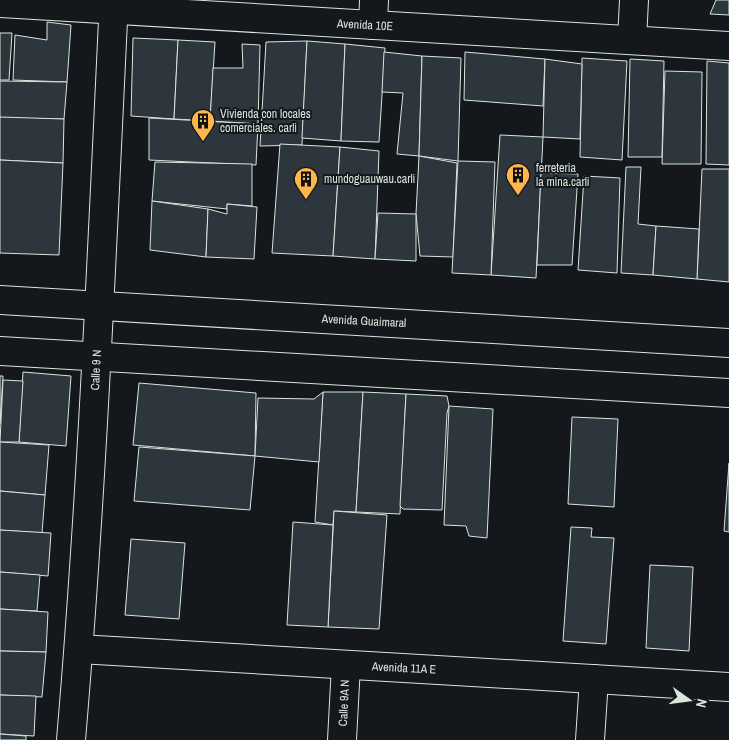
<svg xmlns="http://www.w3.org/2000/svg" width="729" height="740" font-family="'Archivo Narrow',sans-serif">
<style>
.building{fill:#2c363c;stroke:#d8e6dc}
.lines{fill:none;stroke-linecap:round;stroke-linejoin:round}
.minor-casing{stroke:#d8e6dc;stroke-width:30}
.minor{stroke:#14181c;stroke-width:28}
.labels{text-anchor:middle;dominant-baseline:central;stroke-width:4;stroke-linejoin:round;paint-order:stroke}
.street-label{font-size:12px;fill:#d8e6dc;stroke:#14181c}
.poi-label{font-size:12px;fill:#d8e6dc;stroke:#14181c;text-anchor:start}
</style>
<rect width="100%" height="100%" fill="#14181c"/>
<g class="building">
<polygon points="716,0 729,0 729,15 710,14"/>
<polygon points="47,22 71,25 67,82 13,80 15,35 47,40"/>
<polygon points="0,33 12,33 9,80 0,80"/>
<polygon points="133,38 178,40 174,119 131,116"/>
<polygon points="178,40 215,42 210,121 174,119"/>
<polygon points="307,41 302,145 260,146 266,42"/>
<polygon points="307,41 345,44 341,141 302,138"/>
<polygon points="242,44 260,45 258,124 210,121 213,68 243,68"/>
<polygon points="345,44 385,48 379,142 341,141"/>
<polygon points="384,52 422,56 419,156 397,154 403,93 382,92"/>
<polygon points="465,52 545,59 543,106 464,100"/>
<polygon points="422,56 461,58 458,161 419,156"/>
<polygon points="582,58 627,61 622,160 580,157"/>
<polygon points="545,59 582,64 580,139 543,137"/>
<polygon points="630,59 664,61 662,157 628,157"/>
<polygon points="707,61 729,63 729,165 706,164"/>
<polygon points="665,71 702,72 701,164 662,164"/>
<polygon points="0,81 67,82 64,119 0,118"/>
<polygon points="0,117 64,119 63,163 0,160"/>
<polygon points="149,118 258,124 256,165 149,160"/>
<polygon points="500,135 543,137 536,278 491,275"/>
<polygon points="280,144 340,147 333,256 272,253"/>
<polygon points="340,147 379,151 375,259 333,256"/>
<polygon points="419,156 457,163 453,257 420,256 416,214"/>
<polygon points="0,160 63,163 59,255 0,253"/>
<polygon points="458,161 495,162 491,275 452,273"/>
<polygon points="155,162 252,164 252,206 227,204 227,209 152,201"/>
<polygon points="626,167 641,167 638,224 656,226 653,275 621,273"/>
<polygon points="702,169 729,169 729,282 697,279"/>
<polygon points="541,173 578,174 572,265 537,265"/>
<polygon points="584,176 620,178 617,273 578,270"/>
<polygon points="152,201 208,209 206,257 150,250"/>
<polygon points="227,204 257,207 254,259 206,257 208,209 227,214"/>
<polygon points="378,213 416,214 416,261 375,259"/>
<polygon points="656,226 699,229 697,279 653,275"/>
<polygon points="23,372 71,376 66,446 19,442"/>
<polygon points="0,376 3,376 0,424"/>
<polygon points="3,380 23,381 19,442 0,442"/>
<polygon points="139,383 256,393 255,456 133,445"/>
<polygon points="323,392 363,392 356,512 334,511 333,525 315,522"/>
<polygon points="323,392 319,462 255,456 258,398 314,399"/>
<polygon points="363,392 406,394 400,514 356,512"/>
<polygon points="406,394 447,396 449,406 447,413 442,510 403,509 400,506"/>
<polygon points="449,406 493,409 487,538 469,536 466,526 444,525"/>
<polygon points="572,417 618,419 614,507 568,504"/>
<polygon points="0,442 49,445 45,495 0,491"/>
<polygon points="139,447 255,456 250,510 134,501"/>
<polygon points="729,463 729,532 724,531"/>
<polygon points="0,491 45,495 42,533 0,530"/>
<polygon points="334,511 387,515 379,629 328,627"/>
<polygon points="293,522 333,525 328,627 287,625"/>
<polygon points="571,527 592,528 591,537 614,538 606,644 563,641"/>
<polygon points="0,530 51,533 48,576 0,572"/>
<polygon points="131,539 185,543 179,619 125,615"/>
<polygon points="650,565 693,567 689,651 646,648"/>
<polygon points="0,572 40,575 37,611 0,609"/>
<polygon points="0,609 48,612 46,652 0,651"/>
<polygon points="0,651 46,652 42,697 0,695"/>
<polygon points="0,695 36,696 34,736 0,734"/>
<polygon points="0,734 26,736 26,740 0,740"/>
</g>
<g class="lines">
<g class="minor-casing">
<g id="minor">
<polyline points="0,3 729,46"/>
<polyline points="373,25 374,0"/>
<polyline points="632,40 634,0"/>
<polyline points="0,300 729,343"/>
<polyline points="0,351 729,393"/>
<polyline points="79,649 729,687"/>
<path d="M71 740C92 494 102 247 114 0"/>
<polyline points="342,740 346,665"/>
<polyline points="590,740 594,679"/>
</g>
</g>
<use href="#minor" class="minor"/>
</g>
<defs>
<g id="building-pin" transform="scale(1.25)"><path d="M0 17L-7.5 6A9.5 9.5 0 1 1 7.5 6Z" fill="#ffb74d" stroke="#14181c"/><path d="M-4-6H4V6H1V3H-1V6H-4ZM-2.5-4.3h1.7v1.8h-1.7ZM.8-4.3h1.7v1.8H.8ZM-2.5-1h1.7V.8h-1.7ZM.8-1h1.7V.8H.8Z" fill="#111"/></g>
</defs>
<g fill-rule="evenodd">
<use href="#building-pin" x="203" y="121"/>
<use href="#building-pin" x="518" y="175"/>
<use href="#building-pin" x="306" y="179"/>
</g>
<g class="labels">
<g class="street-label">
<text transform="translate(365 25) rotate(3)">Avenida 10E</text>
<text transform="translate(364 321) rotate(3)">Avenida Guaimaral</text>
<text transform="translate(96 370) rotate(-87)">Calle 9 N</text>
<text transform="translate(404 668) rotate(3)">Avenida 11A E</text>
<text transform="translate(344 703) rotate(-87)">Calle 9A N</text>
</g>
<g class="poi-label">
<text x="220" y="114">Vivienda con locales<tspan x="220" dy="14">comerciales. carli</tspan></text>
<text x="536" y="168">ferreteria<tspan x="536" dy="14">la mina.carli</tspan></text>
<text x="324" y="179">mundoguauwau.carli</text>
</g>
</g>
<g transform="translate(689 700) rotate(104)" stroke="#14181c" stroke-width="4" paint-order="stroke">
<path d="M0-4L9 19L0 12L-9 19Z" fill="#d8e6dc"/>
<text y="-8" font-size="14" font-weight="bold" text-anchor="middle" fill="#d8e6dc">N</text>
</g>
</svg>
